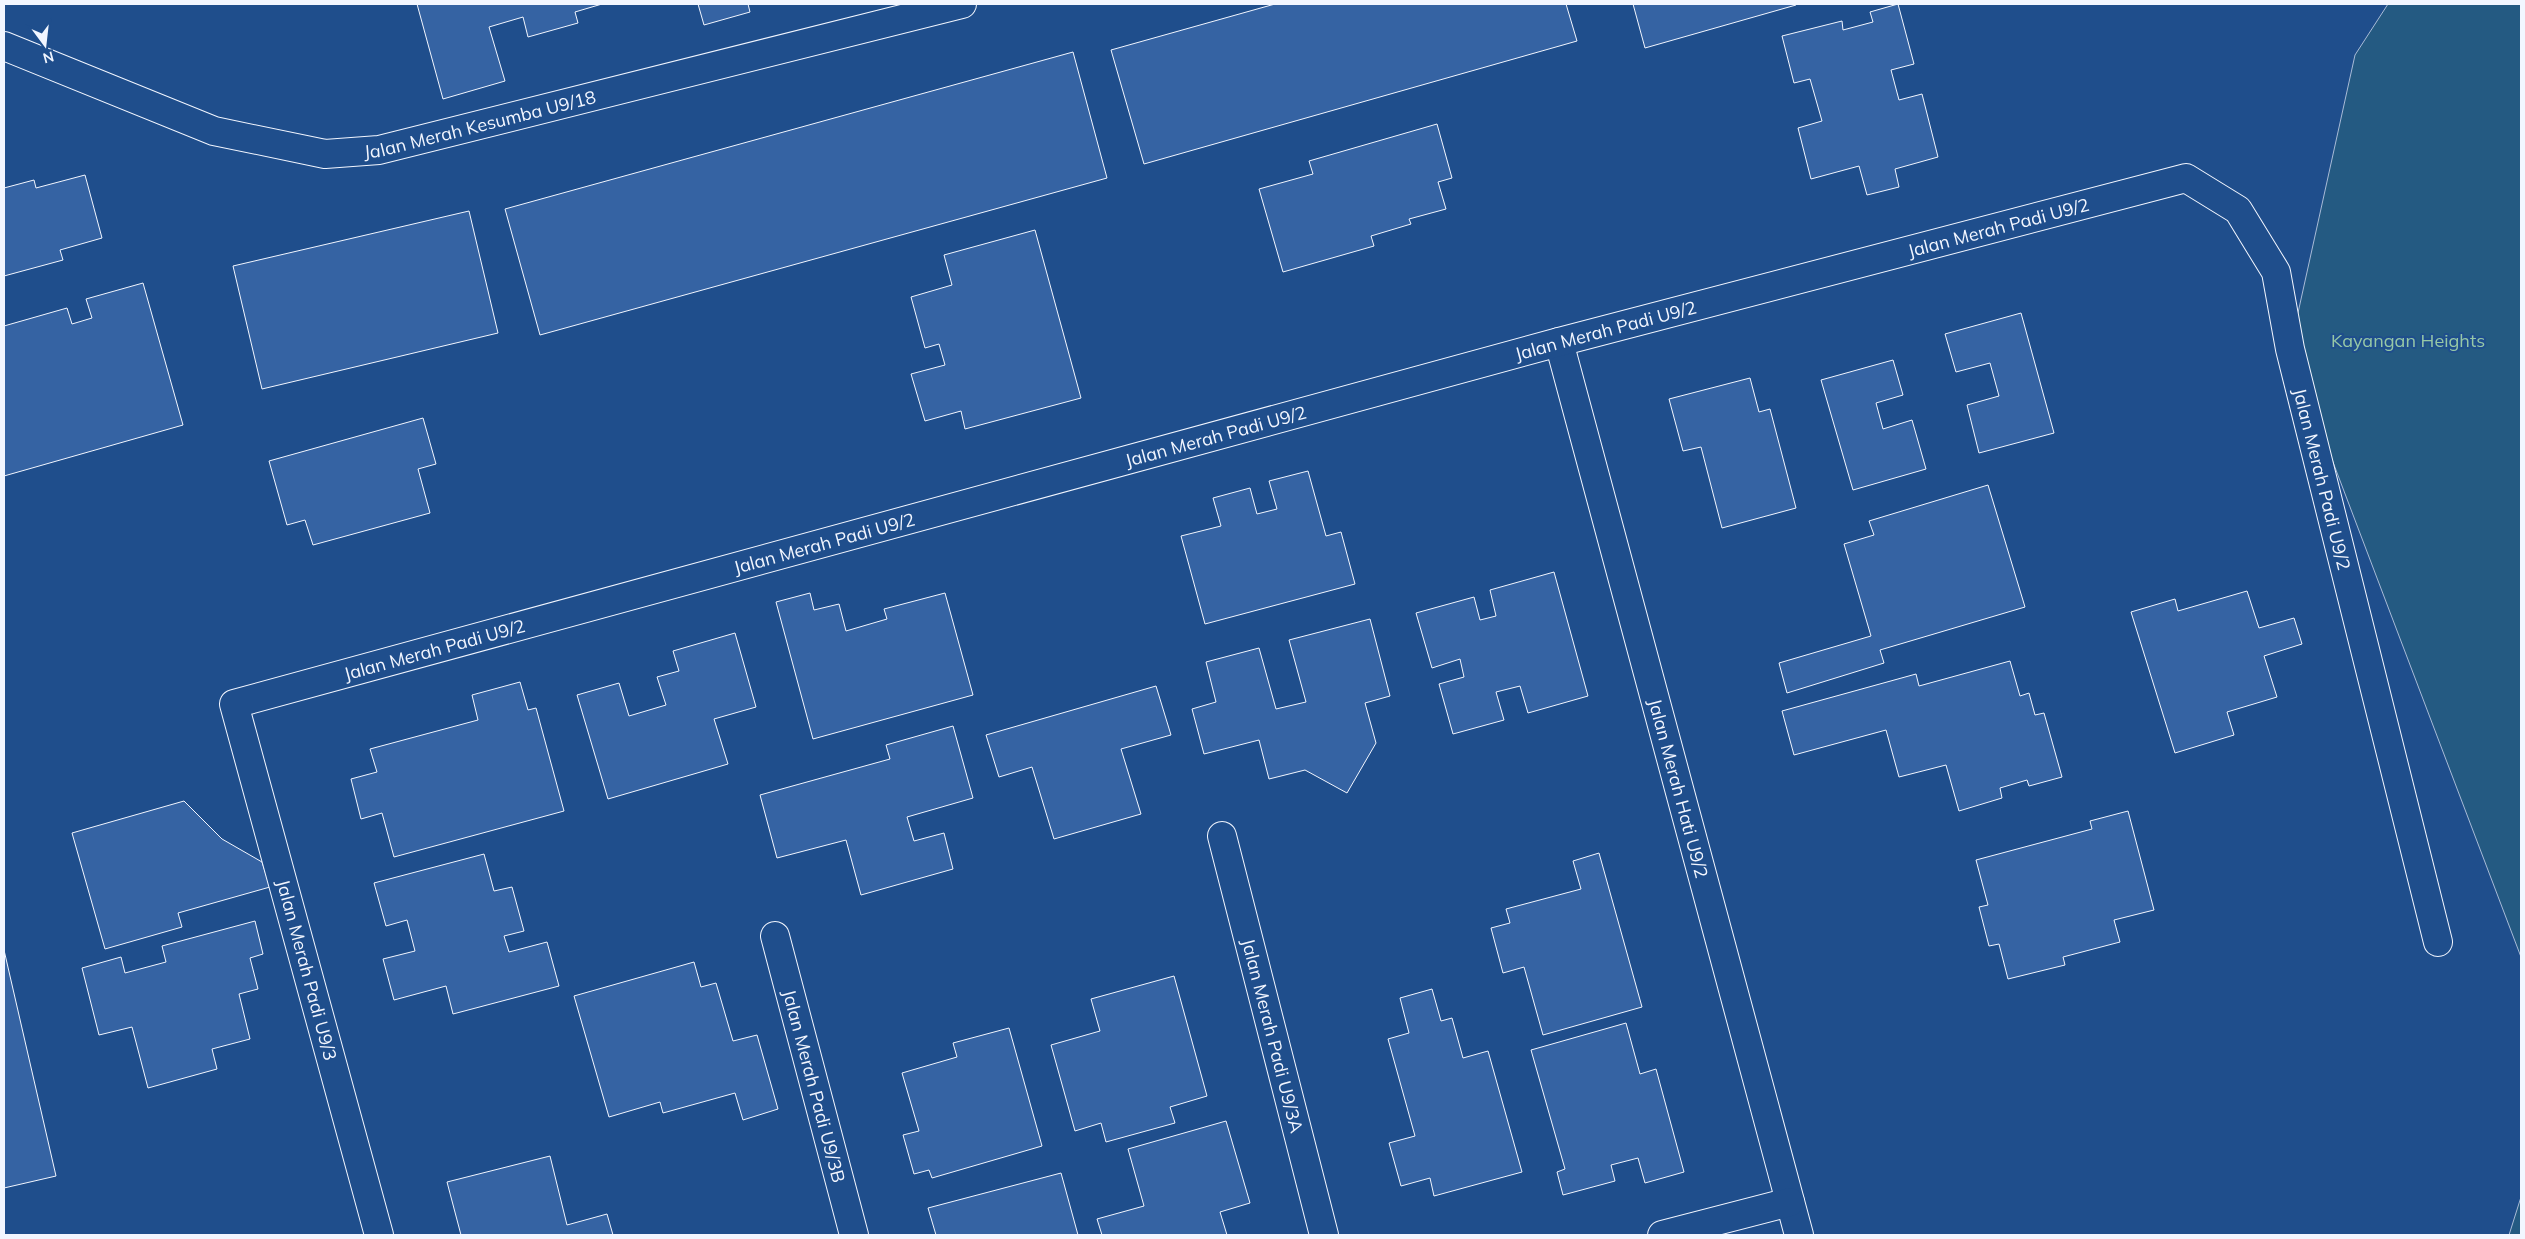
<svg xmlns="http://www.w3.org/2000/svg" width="2525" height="1239" font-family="Mulish,sans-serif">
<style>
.green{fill:#245a82;stroke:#a8bbd7}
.building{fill:#3563a3;stroke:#f2f6ff}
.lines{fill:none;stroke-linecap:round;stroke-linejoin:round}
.minor-casing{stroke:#f2f6ff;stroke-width:30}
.minor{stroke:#1f4e8c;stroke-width:28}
.labels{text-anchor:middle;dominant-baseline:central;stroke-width:4;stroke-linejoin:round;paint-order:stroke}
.street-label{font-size:18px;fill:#f2f6ff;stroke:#1f4e8c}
.park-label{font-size:18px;fill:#97c8a6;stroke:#1f4e8c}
</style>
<rect width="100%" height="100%" fill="#1f4e8c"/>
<g class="green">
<polygon points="2388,4 2521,4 2521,957 2290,349 2355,55"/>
<polygon points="2521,1197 2521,1235 2509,1235"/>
</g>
<g class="building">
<polygon points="417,4 602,4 575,12 578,23 528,37 523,17 489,27 505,81 443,99"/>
<polygon points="698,4 748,4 750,12 704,25"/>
<polygon points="1275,4 1566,4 1577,41 1144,164 1111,50"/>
<polygon points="1633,4 1795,4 1796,5 1645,48"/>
<polygon points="1898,4 1914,64 1891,70 1899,100 1922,94 1938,157 1895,169 1899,187 1867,195 1859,166 1811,179 1798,128 1822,121 1810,79 1794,83 1782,36 1842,21 1843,30 1873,22 1870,12"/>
<polygon points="1073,52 1107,178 540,335 505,209"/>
<polygon points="1437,124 1452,178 1438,182 1446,209 1409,219 1411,224 1371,236 1374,246 1283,272 1259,189 1313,174 1309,161"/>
<polygon points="85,175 102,238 60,250 63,260 4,276 4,188 34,180 36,188"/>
<polygon points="469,211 498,333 262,389 233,266"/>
<polygon points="1035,230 1081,398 965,429 961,411 925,421 911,374 945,365 939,344 925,348 911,297 952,285 944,255"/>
<polygon points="143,283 183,425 4,476 4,326 67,308 72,324 92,318 86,299"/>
<polygon points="2021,313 2054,433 1979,453 1967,405 1999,396 1990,363 1956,372 1945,334"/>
<polygon points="1893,360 1903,395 1876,403 1883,429 1912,420 1926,469 1853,490 1821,380"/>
<polygon points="1750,378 1759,412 1770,409 1796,508 1722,528 1701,447 1683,451 1669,399"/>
<polygon points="423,418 436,464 418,469 430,513 313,545 305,520 287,525 269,461"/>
<polygon points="1308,471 1326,536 1341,532 1355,584 1205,624 1181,536 1221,526 1213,498 1250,488 1257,514 1277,509 1269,481"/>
<polygon points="1988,485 2025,607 1880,650 1884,663 1787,693 1779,663 1871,636 1844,544 1874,535 1869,521"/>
<polygon points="1554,572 1588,696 1528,713 1520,686 1496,692 1504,720 1453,734 1439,684 1464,677 1460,659 1432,668 1416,613 1474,597 1480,620 1496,616 1490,590"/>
<polygon points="2247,591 2259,628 2294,618 2302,644 2264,656 2277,697 2227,712 2234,735 2175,753 2131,612 2175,599 2178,611"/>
<polygon points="810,593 814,610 839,604 846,631 887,619 884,609 945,593 973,695 813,739 776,602"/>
<polygon points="1370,619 1390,696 1365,703 1376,743 1347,793 1305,770 1269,779 1259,740 1204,754 1192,709 1216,702 1206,662 1259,648 1276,709 1306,702 1289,640"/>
<polygon points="735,633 756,707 714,719 728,764 608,799 577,695 619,683 629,716 666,705 657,677 679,671 673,651"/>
<polygon points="2010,661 2020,696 2029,693 2035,715 2044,713 2062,777 2029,786 2027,780 2000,788 2002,798 1959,811 1946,765 1899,777 1886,730 1794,755 1782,711 1916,674 1919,686"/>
<polygon points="520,682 528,710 536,708 564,811 394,857 382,813 361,819 351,779 377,772 370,749 478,720 472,695"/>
<polygon points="1156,686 1171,735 1121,749 1141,814 1054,839 1032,767 999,777 986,735"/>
<polygon points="953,726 973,798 907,817 914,841 944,833 953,869 861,895 846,840 777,858 760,795 890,759 886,745"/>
<polygon points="184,801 222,839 262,862 270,887 178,913 182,927 105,949 72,833"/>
<polygon points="2128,811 2154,910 2114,920 2120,942 2063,957 2065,965 2008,979 1999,944 1989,946 1979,907 1988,905 1976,860 2092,829 2090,821"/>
<polygon points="1599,853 1642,1007 1543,1035 1524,967 1503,973 1491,928 1510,923 1506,909 1581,889 1573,861"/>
<polygon points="484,854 494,891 512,887 524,931 504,936 509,952 547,942 559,986 453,1014 446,986 394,1000 383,959 415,951 407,920 386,926 374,883"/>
<polygon points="255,921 263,954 250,958 258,989 239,994 250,1039 212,1049 217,1069 148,1088 132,1027 99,1035 82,968 121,957 125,973 166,962 162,946"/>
<polygon points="4,950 56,1176 4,1188"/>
<polygon points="694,962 701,987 716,983 733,1041 757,1035 778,1109 743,1120 735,1093 663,1113 660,1102 609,1117 574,996"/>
<polygon points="1174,976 1207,1096 1170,1107 1175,1123 1106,1142 1101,1123 1075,1131 1051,1045 1100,1031 1091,999"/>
<polygon points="1432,989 1441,1021 1452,1018 1463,1058 1488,1051 1522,1172 1434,1196 1430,1178 1401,1186 1389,1143 1415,1136 1388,1039 1409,1033 1400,998"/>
<polygon points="1626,1023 1640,1074 1656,1069 1684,1172 1645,1183 1638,1158 1611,1165 1615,1181 1563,1195 1557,1172 1565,1169 1531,1050"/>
<polygon points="1009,1028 1042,1146 932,1178 929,1170 914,1174 903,1135 919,1131 902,1073 957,1057 953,1043"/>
<polygon points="1226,1121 1250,1203 1220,1212 1227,1235 1102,1235 1097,1219 1144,1206 1128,1149"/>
<polygon points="550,1156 567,1225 607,1214 613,1235 461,1235 447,1182"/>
<polygon points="1061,1173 1078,1235 936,1235 928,1208"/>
</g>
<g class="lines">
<g class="minor-casing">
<g id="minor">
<path id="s1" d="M4 46 214 131 325 154 379 150 962 4"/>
<path id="s2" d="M1559 342 1799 1235"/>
<path id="s3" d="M1222 836 1324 1235"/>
<path id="s4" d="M775 936 854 1235"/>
<path id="s5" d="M379 1235 234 704 1559 342 2186 178 2238 210 2276 272 2290 349 2438 942"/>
<polyline points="1662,1235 1790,1202"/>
</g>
</g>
<use href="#minor" class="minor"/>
</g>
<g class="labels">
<g class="street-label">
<text stroke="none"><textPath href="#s1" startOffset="498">Jalan Merah Kesumba U9/18</textPath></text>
<text stroke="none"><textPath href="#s5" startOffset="2378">Jalan Merah Padi U9/2</textPath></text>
<text stroke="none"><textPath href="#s5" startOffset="1972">Jalan Merah Padi U9/2</textPath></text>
<text stroke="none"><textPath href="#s5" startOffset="1568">Jalan Merah Padi U9/2</textPath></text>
<text stroke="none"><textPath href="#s5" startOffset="2918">Jalan Merah Padi U9/2</textPath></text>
<text stroke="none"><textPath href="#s5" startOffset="1162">Jalan Merah Padi U9/2</textPath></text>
<text stroke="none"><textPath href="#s5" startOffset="758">Jalan Merah Padi U9/2</textPath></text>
<text stroke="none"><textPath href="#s2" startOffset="462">Jalan Merah Hati U9/2</textPath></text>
<text transform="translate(307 970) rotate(75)">Jalan Merah Padi U9/3</text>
<text stroke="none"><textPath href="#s3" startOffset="206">Jalan Merah Padi U9/3A</textPath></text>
<text stroke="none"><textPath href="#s4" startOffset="155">Jalan Merah Padi U9/3B</textPath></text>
</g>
<g class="park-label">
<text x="2408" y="340">Kayangan Heights</text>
</g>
</g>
<rect width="2525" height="1239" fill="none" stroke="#f2f6ff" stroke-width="10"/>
<g transform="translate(45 45) rotate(165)" stroke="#1f4e8c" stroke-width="4" paint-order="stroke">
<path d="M0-4L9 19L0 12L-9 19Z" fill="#f2f6ff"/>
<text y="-8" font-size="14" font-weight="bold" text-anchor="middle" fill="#f2f6ff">N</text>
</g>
</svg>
